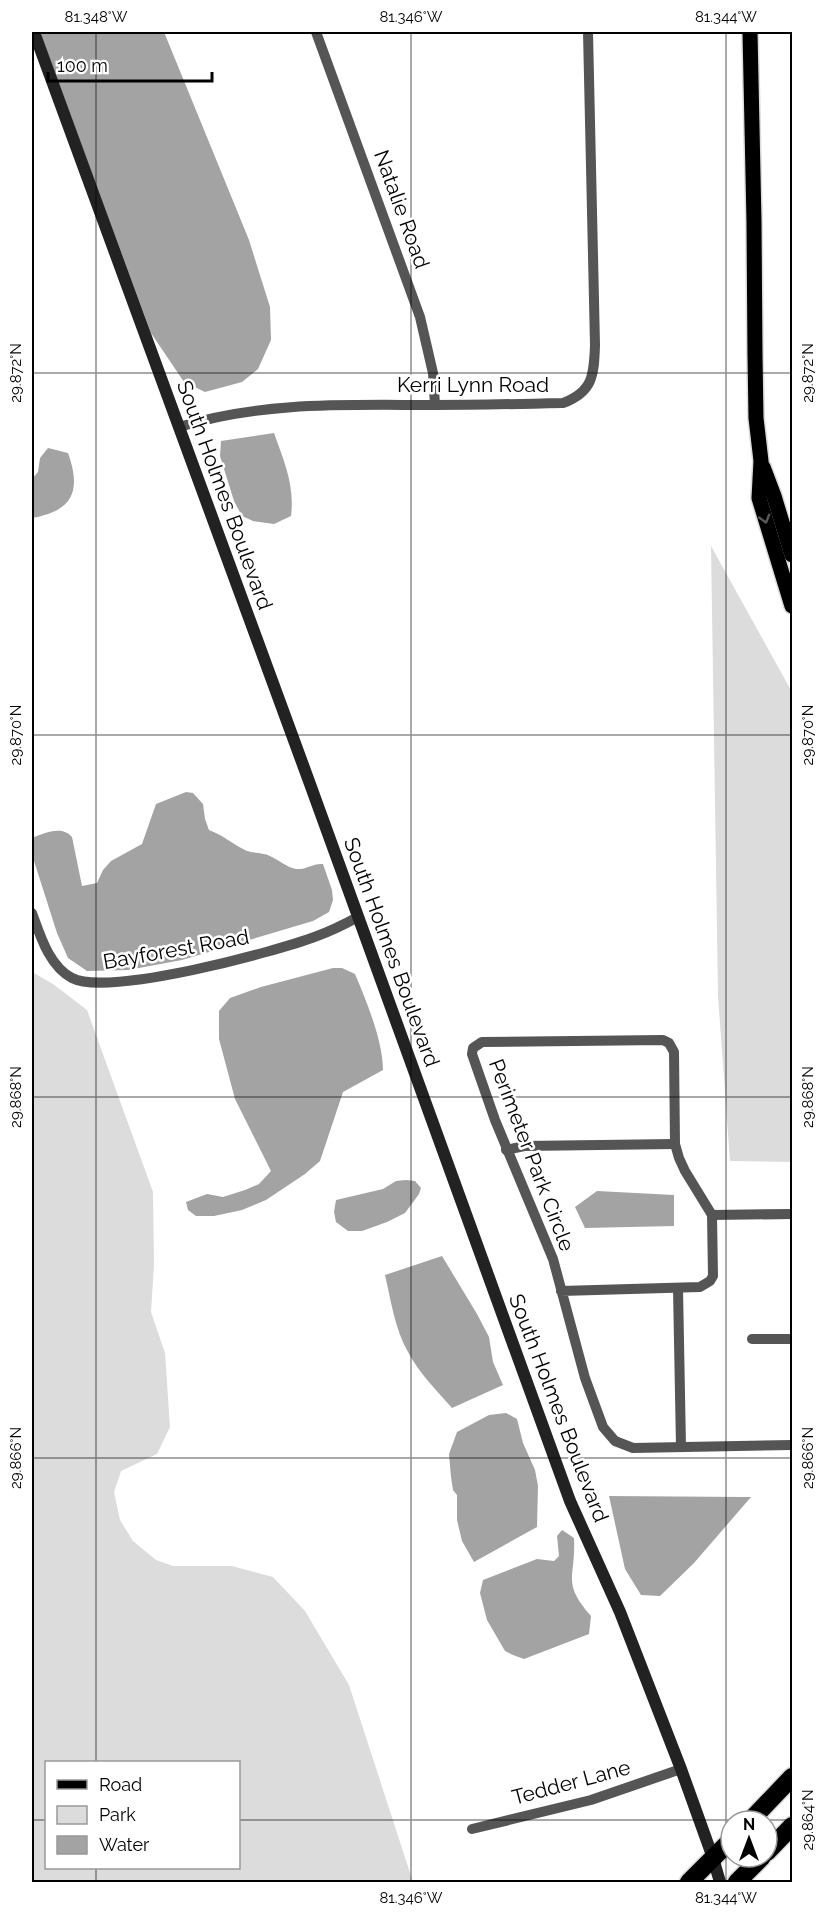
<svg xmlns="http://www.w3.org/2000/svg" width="824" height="1914" font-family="Raleway,sans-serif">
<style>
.green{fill:#dcdcdc;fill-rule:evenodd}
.water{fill:#a3a3a3}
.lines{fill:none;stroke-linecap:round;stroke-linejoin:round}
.primary-casing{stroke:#dbdbdb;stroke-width:18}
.highway-casing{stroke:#dbdbdb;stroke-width:21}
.street{stroke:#555;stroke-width:10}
.secondary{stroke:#222;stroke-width:12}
.primary{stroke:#000;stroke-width:15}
.highway{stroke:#000;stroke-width:18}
.oneway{stroke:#595959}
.ticks{fill:none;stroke:#000;stroke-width:1.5;stroke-opacity:0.45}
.labels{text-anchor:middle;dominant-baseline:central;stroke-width:5;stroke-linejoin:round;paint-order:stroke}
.street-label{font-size:21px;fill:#000;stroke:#fff}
.neatline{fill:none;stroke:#000;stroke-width:2}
.ticks-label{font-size:15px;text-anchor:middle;fill:#000}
</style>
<rect width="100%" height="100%" fill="#fff"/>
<g class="green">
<polygon points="711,546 792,692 792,1162 730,1161 718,996"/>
<path d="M32 972 53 984 87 1010 153 1192 154 1265 151 1312 165 1353 170 1427 157 1454 121 1471 114 1492 120 1520 133 1541 156 1560 173 1566H232L273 1577 305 1611 349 1685 413 1882H32ZM46 1762H238V1868H46Z"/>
</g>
<g class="water">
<polygon points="40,32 164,32 249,240 270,307 271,340 258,369 242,382 205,392 184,382 151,333"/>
<path d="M274 433C284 461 295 486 291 516L274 524 253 521 242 516 234 501 220 456 221 441Z"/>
<path d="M48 448 68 453C82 492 72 511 32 518V479L38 472 40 458Z"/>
<path d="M186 792 193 793 203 804 205 819 209 830C224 836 230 842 243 849 250 854 262 852 270 856 279 860 286 867 296 869 306 870 313 863 323 864L332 890 333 900 329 912 313 921 182 960 128 970 87 971 68 958 57 933 34 861 32 852V838C44 833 62 825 72 837L82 886 97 883 103 870 111 861 142 844 156 804Z"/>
<path d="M333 968H342L355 974C366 1000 383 1041 383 1070L343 1092 320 1161 305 1174 266 1200 242 1210 214 1216H196L188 1210 186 1202 207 1194 223 1197 245 1190 259 1184 271 1171 235 1099 219 1039V1011L230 998 261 987Z"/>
<polygon points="406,1180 415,1181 421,1188 419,1194 405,1213 387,1222 362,1231 348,1231 336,1222 334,1212 336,1200 383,1189 396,1181"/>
<polygon points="597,1191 674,1195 674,1226 585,1228 575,1207"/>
<path d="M442 1256 477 1314 489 1337 493 1362 503 1385 452 1408C437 1391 419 1373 408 1352 395 1329 391 1301 385 1275Z"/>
<polygon points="506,1413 517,1419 523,1443 535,1470 538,1486 537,1527 474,1562 462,1541 457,1520 457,1495 453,1490 451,1477 449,1454 457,1432 489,1415"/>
<polygon points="609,1496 744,1497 751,1497 694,1563 660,1596 641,1595 625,1569"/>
<path d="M562 1530 574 1538C576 1579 561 1581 591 1616L589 1634 524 1659 513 1655 505 1651 487 1620 480 1593 483 1580 537 1559 554 1561 559 1556 557 1536Z"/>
</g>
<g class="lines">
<g class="primary-casing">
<g id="primary">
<polyline points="750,32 754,222 755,355 756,418 761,461 759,498 792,606"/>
<polyline points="763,467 774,496 792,555"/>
</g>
</g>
<g class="highway-casing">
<g id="highway">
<polyline points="750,1821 792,1777"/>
<polyline points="767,1852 792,1826"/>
<polyline points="689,1882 731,1840"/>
<polyline points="737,1882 762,1857"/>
</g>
</g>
<g class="street">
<polyline points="316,32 420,317 433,373 435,405"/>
<path d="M179 427C263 401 348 405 434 405 477 405 520 404 563 403 593 392 594 375 595 345L588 32"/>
<path d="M32 913C40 935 49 966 72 978 108 997 275 952 317 936 331 931 345 924 358 917"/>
<polyline points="506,1150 524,1146 675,1144"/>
<polyline points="712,1215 792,1214"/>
<polyline points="678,1288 681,1447"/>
<polyline points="561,1291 700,1287 710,1281 713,1276 712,1215 685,1171 679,1158 675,1144 674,1052 669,1043 663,1040 482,1042 473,1048 472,1054 495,1120 553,1259 585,1378 603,1427 615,1441 633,1448 792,1445"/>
<polyline points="752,1339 792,1339"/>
<polyline points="472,1829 591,1800 681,1769"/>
</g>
<polyline class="secondary" points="34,32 310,784 570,1501 620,1612 681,1769 713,1858 720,1882"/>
<use href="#primary" class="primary"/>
<use href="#highway" class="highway"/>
</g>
<defs><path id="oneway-chevron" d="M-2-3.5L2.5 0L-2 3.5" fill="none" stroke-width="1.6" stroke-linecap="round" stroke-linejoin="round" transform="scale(1.5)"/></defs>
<use class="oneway" href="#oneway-chevron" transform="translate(765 519) rotate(74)"/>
<path class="ticks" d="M96 32V1762M411 32V1882M726 32V1882M32 373H792M32 735H792M32 1097H792M32 1458H792M32 1820H46M238 1820H792M96 1868V1882"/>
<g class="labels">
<g class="street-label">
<text transform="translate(402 209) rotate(70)">Natalie Road</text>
<text x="473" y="384">Kerri Lynn Road</text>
<text transform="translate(225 495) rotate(70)">South Holmes Boulevard</text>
<text transform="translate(176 949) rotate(-10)">Bayforest Road</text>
<text transform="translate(392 952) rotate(70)">South Holmes Boulevard</text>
<text transform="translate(532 1155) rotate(69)">Perimeter Park Circle</text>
<text transform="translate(559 1408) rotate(69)">South Holmes Boulevard</text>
<text transform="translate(571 1782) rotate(-15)">Tedder Lane</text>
</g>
</g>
<rect width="824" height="1914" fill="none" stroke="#ffffff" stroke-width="66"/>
<rect x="45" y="1761" width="195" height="108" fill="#ffffff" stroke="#999999" stroke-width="1.5"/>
<rect x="57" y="1780" width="30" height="9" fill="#000000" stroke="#999999" stroke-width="1.5"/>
<text x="99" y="1791" font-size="18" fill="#000000">Road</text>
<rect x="57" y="1806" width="30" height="18" fill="#dcdcdc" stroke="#999999" stroke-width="1.5"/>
<text x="99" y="1821" font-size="18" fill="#000000">Park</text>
<rect x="57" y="1836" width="30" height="18" fill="#a3a3a3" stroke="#999999" stroke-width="1.5"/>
<text x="99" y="1851" font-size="18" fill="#000000">Water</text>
<g transform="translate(749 1839)"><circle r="28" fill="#ffffff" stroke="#999999" stroke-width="1.5"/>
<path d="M0-4.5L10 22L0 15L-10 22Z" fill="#000000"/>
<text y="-9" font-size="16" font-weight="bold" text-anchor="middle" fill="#000000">N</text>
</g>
<path d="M48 72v9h164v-9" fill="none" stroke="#000000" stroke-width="3"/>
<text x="57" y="72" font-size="18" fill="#000000" stroke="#ffffff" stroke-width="4.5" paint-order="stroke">100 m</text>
<rect x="33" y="33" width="758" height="1848" class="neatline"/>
<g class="ticks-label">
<text x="96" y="22">81.348°W</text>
<text x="411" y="22">81.346°W</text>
<text x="726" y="22">81.344°W</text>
<text transform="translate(16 373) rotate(-90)" y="5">29.872°N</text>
<text transform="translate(808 373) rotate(-90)" y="5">29.872°N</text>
<text transform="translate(16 735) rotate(-90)" y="5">29.870°N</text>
<text transform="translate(808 735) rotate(-90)" y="5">29.870°N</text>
<text transform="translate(16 1097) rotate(-90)" y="5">29.868°N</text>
<text transform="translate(808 1097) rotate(-90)" y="5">29.868°N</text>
<text transform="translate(16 1458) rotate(-90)" y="5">29.866°N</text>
<text transform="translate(808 1458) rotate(-90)" y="5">29.866°N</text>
<text transform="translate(808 1820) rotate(-90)" y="5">29.864°N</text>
<text x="411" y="1903">81.346°W</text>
<text x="726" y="1903">81.344°W</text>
</g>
</svg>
